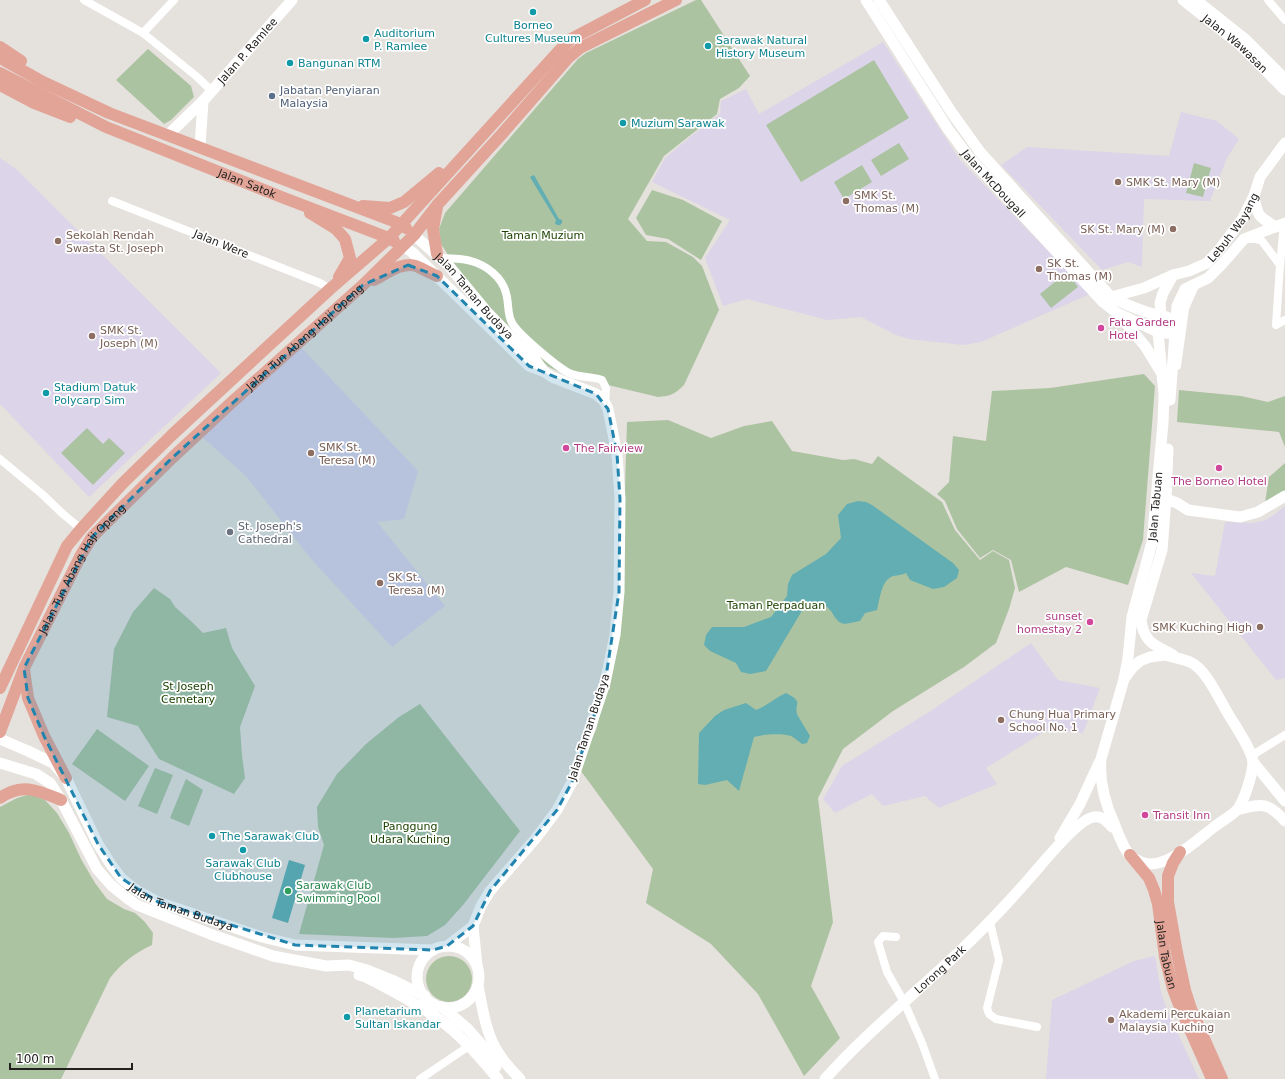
<svg xmlns="http://www.w3.org/2000/svg" width="1285" height="1079" font-family="'DejaVu Sans',sans-serif">
<style>
.education{fill:#dcd4e9}
.green{fill:#acc3a2}
.water{fill:#62aeb2}
.lines{fill:none;stroke-linecap:round;stroke-linejoin:round}
.street{stroke:#fff;stroke-width:8}
.secondary{stroke:#fff;stroke-width:11}
.primary{stroke:#e3a498;stroke-width:12}
.marked{fill:#2184ae;fill-opacity:0.2;stroke:#2184ae;stroke-width:3;stroke-dasharray:8 5;stroke-linejoin:round}
.culture-dot{fill:#0f9aa8;stroke:#fff;stroke-width:1.5}
.service-dot{fill:#5c6f8a;stroke:#fff;stroke-width:1.5}
.education-dot{fill:#8d6e63;stroke:#fff;stroke-width:1.5}
.hotel-dot{fill:#d1479c;stroke:#fff;stroke-width:1.5}
.worship-dot{fill:#6b7280;stroke:#fff;stroke-width:1.5}
.leisure-dot{fill:#2e9e5b;stroke:#fff;stroke-width:1.5}
.labels{text-anchor:middle;dominant-baseline:central;stroke-width:3.5;stroke-linejoin:round;paint-order:stroke}
.culture-label{font-size:11px;fill:#0d838f;stroke:#fff;text-anchor:start}
.street-label{font-size:11px;fill:#23211f;stroke:#fff}
.service-label{font-size:11px;fill:#4e5e75;stroke:#fff;text-anchor:start}
.education-label{font-size:11px;fill:#785e54;stroke:#fff;text-anchor:start}
.park-label{font-size:11px;fill:#1b4400;stroke:#fff}
.hotel-label{font-size:11px;fill:#b23c85;stroke:#fff;text-anchor:start}
.worship-label{font-size:11px;fill:#5b616d;stroke:#fff;text-anchor:start}
.leisure-label{font-size:11px;fill:#27864d;stroke:#fff;text-anchor:start}
</style>
<rect width="100%" height="100%" fill="#e5e1dc"/>
<g class="education">
<polygon points="883,42 960,160 1090,294 981,342 963,345 909,339 896,335 861,317 827,320 747,299 723,306 705,258 730,220 652,182 665,158 695,133 720,114 721,101 746,89 759,114"/>
<polygon points="1181,112 1217,121 1239,139 1227,158 1210,201 1144,199 1142,267 1128,262 1102,270 1001,165 1027,147 1169,156"/>
<polygon points="0,158 16,169 221,373 89,497 0,404"/>
<polygon points="300,346 418,471 404,519 377,522 445,606 392,647 312,560 246,476 201,436"/>
<polygon points="1285,506 1285,678 1276,680 1191,573 1215,576 1225,522 1252,523 1263,521 1271,517"/>
<polygon points="1031,643 1058,680 1100,688 1083,733 1047,730 986,768 997,784 939,808 925,796 883,806 872,794 835,813 823,799 842,766 932,710"/>
<polygon points="1155,956 1161,992 1167,1010 1199,1079 1046,1079 1052,1000 1134,961"/>
</g>
<g class="green">
<path d="M696 0H701L750 76 739 88 720 99 717 114 664 156 628 219 647 241 666 242 693 257 702 266 719 310 684 385C675 394 671 396 658 397L566 375 549 367 534 355 494 312 456 267 441 244 439 229 445 213 578 59 586 53Z"/>
<polygon points="148,49 191,86 194,97 171,120 164,124 116,80"/>
<polygon points="874,60 909,118 801,182 766,125"/>
<polygon points="899,143 909,159 881,176 871,160"/>
<polygon points="1194,163 1211,168 1203,197 1186,193"/>
<polygon points="862,165 872,182 844,199 834,182"/>
<polygon points="652,190 683,200 722,221 701,260 668,239 646,235 636,218"/>
<polygon points="1067,272 1078,287 1051,308 1040,294"/>
<polygon points="1144,374 1155,386 1143,540 1128,585 1066,567 1019,592 1011,560 993,550 980,558 957,529 945,501 937,494 949,482 953,436 986,441 992,391 1050,388"/>
<polygon points="1179,390 1241,396 1268,402 1285,396 1285,447 1279,432 1177,422"/>
<polygon points="668,420 711,438 744,426 772,421 792,451 843,460 854,459 872,464 878,456 942,502 955,530 980,560 993,551 1009,560 1015,588 1009,609 996,643 964,667 893,711 843,749 818,798 833,922 811,986 840,1038 804,1076 758,994 711,944 646,903 653,869 578,767 596,730 606,690 624,525 627,422"/>
<polygon points="87,428 103,444 109,438 125,453 93,485 61,453"/>
<polygon points="1285,463 1285,491 1265,503 1269,477"/>
<polygon points="154,588 170,599 175,607 192,622 203,633 226,628 232,648 255,686 240,727 242,756 245,778 234,794 159,759 138,726 107,717 114,649 133,612"/>
<polygon points="420,704 520,831 463,905 445,925 427,936 393,938 299,934 324,845 318,827 317,807 337,774 366,744 399,717"/>
<polygon points="97,729 149,766 125,801 72,764"/>
<polygon points="155,768 173,775 157,814 138,806"/>
<polygon points="186,779 203,790 189,826 170,818"/>
<path d="M31 794 45 800 57 813 69 833 81 859 95 883 107 899 124 909 135 913 145 922 153 933 152 945C133 954 123 962 110 978L61 1079H0V807L17 798Z"/>
<circle cx="449" cy="979" r="23"/>
</g>
<g class="water">
<polygon points="534,175 559,219 562,220 562,223 560,225 558,225 555,224 556,220 530,177"/>
<path d="M858 501 866 502 872 505 953 563 959 570 957 578 944 587 933 589 910 580 906 573C902 575 898 575 893 576 881 580 880 599 877 610L865 613 860 621C854 622 846 625 841 623 835 620 833 612 828 608 821 599 810 602 803 609L766 671 750 674 741 672 736 663 710 651 704 645 706 635 712 627H744L771 617 787 596 788 584 792 575 826 554 841 538 838 515 847 504Z"/>
<path d="M786 693C806 703 792 704 798 716 802 723 806 729 810 736L807 743 802 744C798 741 795 738 791 736 783 733 762 734 754 737L739 791 727 780 705 785 698 784 699 733 715 716 724 710 746 703 756 710C767 706 775 698 786 693Z"/>
<polygon points="289,860 305,865 288,923 272,918"/>
</g>
<g class="lines">
<g class="street">
<polyline points="84,0 143,33 196,76 212,91"/>
<polyline points="1268,0 1285,20"/>
<polyline points="143,33 174,0"/>
<polyline points="112,201 320,283 330,289"/>
<polyline points="1284,224 1280,265 1276,325 1285,320"/>
<polyline points="1247,239 1256,239 1262,241 1280,265"/>
<path d="M441 258C451 259 462 258 471 261 486 265 502 277 506 293 509 302 507 314 512 323 518 334 557 367 569 373 580 378 591 376 602 380L606 388 605 404"/>
<path d="M1177 366 1185 309C1188 300 1193 292 1196 283"/>
<polyline points="0,459 42,494 63,514 81,529"/>
<polyline points="1251,756 1285,735"/>
<polyline points="990,922 999,960 987,1008 989,1014 996,1019 1037,1027"/>
<polyline points="896,937 883,936 878,942 887,972 904,1002 922,1043 935,1079"/>
<polyline points="420,1079 469,1046"/>
</g>
<g class="secondary">
<path id="s1" d="M866 0 948 129 968 156 1103 302 1117 313 1158 332 1174 334"/>
<path d="M879 0 952 113 980 152 1111 297C1129 306 1147 314 1167 317"/>
<path id="s2" d="M1183 0 1240 45 1285 90"/>
<polyline points="1196,0 1245,39 1285,79"/>
<path id="s3" d="M170 133 203 101 292 0"/>
<polyline points="200,147 203,101"/>
<path d="M1254 196C1257 216 1259 217 1276 227"/>
<path id="s4" d="M414 235 449 266 487 312 517 343 535 359 543 371"/>
<polyline points="403,246 412,252 529,366 543,371 552,377 596,394 604,401 608,409 617,454 620,499 619,592 615,635 605,683 572,782 557,810 536,838 490,891 481,906 473,926 477,965"/>
<polyline points="1111,297 1144,288 1173,275"/>
<polyline points="1119,315 1145,346 1161,372"/>
<polyline points="1170,400 1177,306 1185,289 1208,278 1223,263 1244,239 1285,223"/>
<path d="M1168 449 1166 499 1162 550 1141 620C1144 643 1155 645 1173 655"/>
<polyline points="1166,499 1177,503 1188,510 1240,517 1258,512 1285,496"/>
<path d="M1164 655C1172 657 1182 659 1190 662 1206 669 1218 697 1227 712 1234 724 1253 751 1253 763 1252 776 1245 798 1238 809 1233 815 1220 822 1214 827 1197 840 1164 872 1141 862 1137 860 1133 858 1130 856 1125 850 1117 831 1114 823 1105 803 1099 782 1101 759L1124 679 1133 667 1140 661 1150 657Z"/>
<path id="s5" d="M1124 679 1128 658 1132 617 1152 542 1163 423 1164 394 1158 332 1161 316 1160 303 1163 293 1173 275 1189 271 1207 263 1219 250 1243 218 1254 196 1260 177 1285 143"/>
<path id="s6" d="M0 739 28 751 53 763 66 778 98 844 110 863 121 878 136 890 158 902 262 937 295 945 433 950"/>
<polyline points="1253,762 1285,801"/>
<polyline points="0,763 36,774 50,783 61,800 97,869 111,885 127,898 137,905 210,934 273,956 326,966 349,965 367,970 392,980 425,996"/>
<path d="M1237 810C1261 804 1267 801 1285 821"/>
<polyline points="1060,838 1080,804 1099,763"/>
<polyline points="447,946 473,926"/>
<circle cx="448" cy="977" r="31"/>
<path d="M359 975 366 977C391 990 417 1003 440 1020 462 1036 481 1058 498 1079"/>
<path d="M478 986C482 1004 484 1024 492 1041 498 1056 509 1067 520 1079"/>
<polyline points="442,1007 468,1029 482,1045 496,1067"/>
<path id="s7" d="M825 1079C866 1033 915 994 959 952 985 927 1010 901 1034 873 1045 860 1075 824 1090 818 1100 814 1106 820 1112 827"/>
</g>
<g class="primary">
<polyline points="0,47 21,61"/>
<polyline points="0,58 43,82 109,113 401,224 406,228"/>
<path id="s8" d="M0 73 106 127 284 198 389 238 394 241"/>
<polyline points="0,85 34,103 70,117"/>
<polyline points="363,206 390,208 404,202 439,173"/>
<polyline points="310,213 336,229 345,239 350,258 339,277"/>
<polyline points="437,254 433,229 437,207"/>
<path d="M374 280C386 274 403 261 416 266 423 269 430 273 437 276"/>
<polyline points="24,669 28,698 44,736 66,778"/>
<polyline points="0,688 67,546 81,529 122,484 173,434 330,289 389,238 558,52 571,39 645,0"/>
<path id="s9" d="M0 732 24 668 81 555 92 537 172 458 231 403 363 285 414 235 438 204 501 135 568 58 580 48 676 0"/>
<path d="M0 798C22 782 39 791 61 800"/>
<polyline points="1180,852 1173,863 1168,876 1168,902 1177,953 1185,990 1191,1009 1222,1079"/>
<path id="s10" d="M1130 855 1149 878 1154 890 1158 904 1165 957 1173 989 1180 1007 1212 1079"/>
</g>
</g>
<path class="marked" d="M408 265 437 276 529 366 596 394 608 409 617 454 620 499 619 592 605 683 572 782 557 810 490 891 473 926 447 946 433 950 295 945 158 902 121 878 98 844 44 736 28 698 24 668 92 537 172 458 363 285Z"/>
<g class="culture-dot">
<circle cx="533" cy="12" r="4"/>
<circle cx="366" cy="39" r="4"/>
<circle cx="708" cy="46" r="4"/>
<circle cx="290" cy="63" r="4"/>
<circle cx="623" cy="123" r="4"/>
<circle cx="46" cy="393" r="4"/>
<circle cx="212" cy="836" r="4"/>
<circle cx="243" cy="850" r="4"/>
<circle cx="347" cy="1017" r="4"/>
</g>
<circle class="service-dot" cx="272" cy="96" r="4"/>
<g class="education-dot">
<circle cx="1118" cy="182" r="4"/>
<circle cx="846" cy="201" r="4"/>
<circle cx="1173" cy="229" r="4"/>
<circle cx="58" cy="241" r="4"/>
<circle cx="1039" cy="269" r="4"/>
<circle cx="92" cy="336" r="4"/>
<circle cx="311" cy="453" r="4"/>
<circle cx="380" cy="583" r="4"/>
<circle cx="1260" cy="627" r="4"/>
<circle cx="1001" cy="720" r="4"/>
<circle cx="1111" cy="1020" r="4"/>
</g>
<g class="hotel-dot">
<circle cx="1101" cy="328" r="4"/>
<circle cx="566" cy="448" r="4"/>
<circle cx="1219" cy="468" r="4"/>
<circle cx="1090" cy="622" r="4"/>
<circle cx="1145" cy="815" r="4"/>
</g>
<circle class="worship-dot" cx="230" cy="532" r="4"/>
<circle class="leisure-dot" cx="288" cy="891" r="4"/>
<g class="labels">
<g class="culture-label">
<text x="533" y="25" text-anchor="middle">Borneo<tspan x="533" dy="13">Cultures Museum</tspan></text>
<text x="374" y="33">Auditorium<tspan x="374" dy="13">P. Ramlee</tspan></text>
<text x="716" y="40">Sarawak Natural<tspan x="716" dy="13">History Museum</tspan></text>
<text x="298" y="63">Bangunan RTM</text>
<text x="631" y="123">Muzium Sarawak</text>
<text x="54" y="387">Stadium Datuk<tspan x="54" dy="13">Polycarp Sim</tspan></text>
<text x="220" y="836">The Sarawak Club</text>
<text x="243" y="863" text-anchor="middle">Sarawak Club<tspan x="243" dy="13">Clubhouse</tspan></text>
<text x="355" y="1011">Planetarium<tspan x="355" dy="13">Sultan Iskandar</tspan></text>
</g>
<g class="street-label">
<text stroke="none"><textPath href="#s2" startOffset="68">Jalan Wawasan</textPath></text>
<text stroke="none"><textPath href="#s3" startOffset="113">Jalan P. Ramlee</textPath></text>
<text stroke="none"><textPath href="#s8" startOffset="271">Jalan Satok</textPath></text>
<text stroke="none"><textPath href="#s1" startOffset="224">Jalan McDougall</textPath></text>
<text stroke="none"><textPath href="#s5" startOffset="492">Lebuh Wayang</textPath></text>
<text transform="translate(221 244) rotate(22)">Jalan Were</text>
<text stroke="none"><textPath href="#s4" startOffset="86">Jalan Taman Budaya</textPath></text>
<text stroke="none"><textPath href="#s9" startOffset="508">Jalan Tun Abang Haji Openg</textPath></text>
<text stroke="none"><textPath href="#s5" startOffset="176">Jalan Tabuan</textPath></text>
<text stroke="none"><textPath href="#s9" startOffset="184">Jalan Tun Abang Haji Openg</textPath></text>
<text transform="translate(589 727) rotate(-72)">Jalan Taman Budaya</text>
<text stroke="none"><textPath href="#s6" startOffset="260">Jalan Taman Budaya</textPath></text>
<text stroke="none"><textPath href="#s10" startOffset="109">Jalan Tabuan</textPath></text>
<text stroke="none"><textPath href="#s7" startOffset="159">Lorong Park</textPath></text>
</g>
<g class="service-label">
<text x="280" y="90">Jabatan Penyiaran<tspan x="280" dy="13">Malaysia</tspan></text>
</g>
<g class="education-label">
<text x="1126" y="182">SMK St. Mary (M)</text>
<text x="854" y="195">SMK St.<tspan x="854" dy="13">Thomas (M)</tspan></text>
<text x="1165" y="229" text-anchor="end">SK St. Mary (M)</text>
<text x="66" y="235">Sekolah Rendah<tspan x="66" dy="13">Swasta St. Joseph</tspan></text>
<text x="1047" y="263">SK St.<tspan x="1047" dy="13">Thomas (M)</tspan></text>
<text x="100" y="330">SMK St.<tspan x="100" dy="13">Joseph (M)</tspan></text>
<text x="319" y="447">SMK St.<tspan x="319" dy="13">Teresa (M)</tspan></text>
<text x="388" y="577">SK St.<tspan x="388" dy="13">Teresa (M)</tspan></text>
<text x="1252" y="627" text-anchor="end">SMK Kuching High</text>
<text x="1009" y="714">Chung Hua Primary<tspan x="1009" dy="13">School No. 1</tspan></text>
<text x="1119" y="1014">Akademi Percukaian<tspan x="1119" dy="13">Malaysia Kuching</tspan></text>
</g>
<g class="park-label">
<text x="543" y="235">Taman Muzium</text>
<text x="776" y="605">Taman Perpaduan</text>
<text x="188" y="686">St Joseph<tspan x="188" dy="13">Cemetary</tspan></text>
<text x="410" y="826">Panggung<tspan x="410" dy="13">Udara Kuching</tspan></text>
</g>
<g class="hotel-label">
<text x="1109" y="322">Fata Garden<tspan x="1109" dy="13">Hotel</tspan></text>
<text x="574" y="448">The Fairview</text>
<text x="1219" y="481" text-anchor="middle">The Borneo Hotel</text>
<text x="1082" y="616" text-anchor="end">sunset<tspan x="1082" dy="13">homestay 2</tspan></text>
<text x="1153" y="815">Transit Inn</text>
</g>
<g class="worship-label">
<text x="238" y="526">St. Joseph's<tspan x="238" dy="13">Cathedral</tspan></text>
</g>
<g class="leisure-label">
<text x="296" y="885">Sarawak Club<tspan x="296" dy="13">Swimming Pool</tspan></text>
</g>
</g>
<path d="M10 1063v6h122v-6" fill="none" stroke="#23211f" stroke-width="2"/>
<text x="16" y="1063" font-size="12" fill="#23211f" stroke="#ffffff" stroke-width="3" paint-order="stroke">100 m</text>
</svg>
